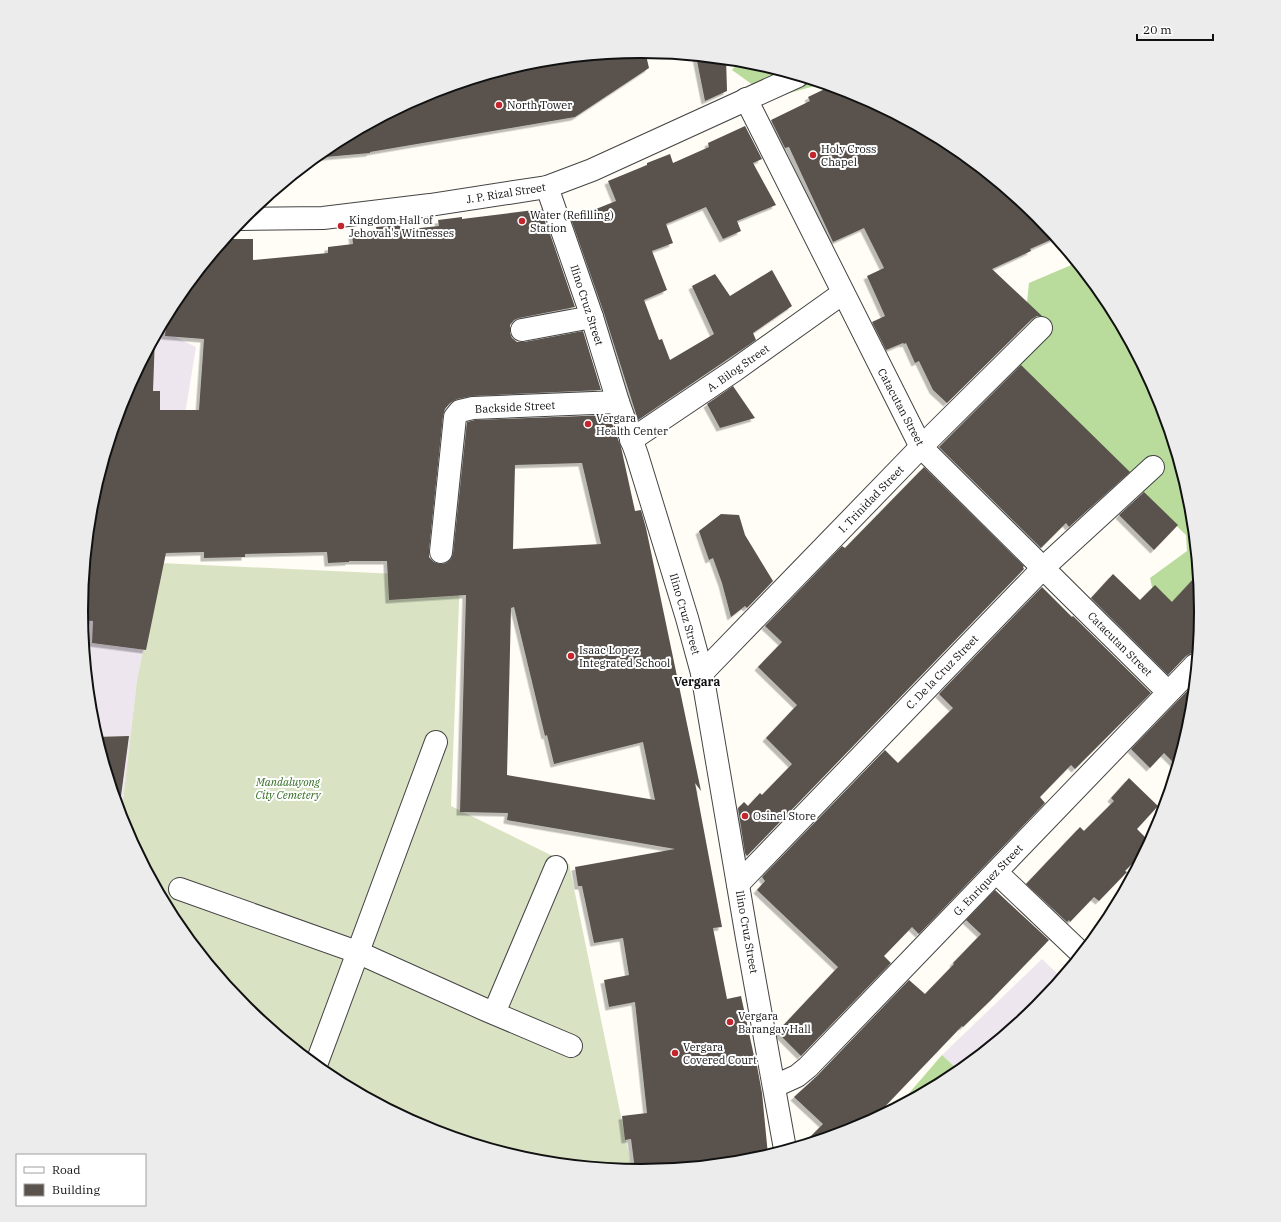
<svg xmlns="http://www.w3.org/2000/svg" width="1281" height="1222" font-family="'IBM Plex Serif',serif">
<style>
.industrial{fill:#eee6ef}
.forest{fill:#b9dc9c}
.cemetery{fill:#d9e3c4}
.building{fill:#5a524d;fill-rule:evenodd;filter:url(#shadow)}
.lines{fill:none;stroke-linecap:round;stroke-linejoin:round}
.minor-casing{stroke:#444;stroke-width:24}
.minor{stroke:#fff;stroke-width:22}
.poi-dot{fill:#c4262e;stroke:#fff;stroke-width:1.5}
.labels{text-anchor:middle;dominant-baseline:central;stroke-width:4;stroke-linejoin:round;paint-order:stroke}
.poi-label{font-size:11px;fill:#111;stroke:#fff;text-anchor:start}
.street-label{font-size:11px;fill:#111;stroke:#fff}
.park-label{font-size:11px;font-style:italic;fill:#2f6b1f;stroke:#fff}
.neighbourhood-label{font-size:12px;font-weight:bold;fill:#111;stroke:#fff}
.rim{fill:none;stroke:#111;stroke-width:2}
</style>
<defs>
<filter id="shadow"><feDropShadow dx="-3.5" dy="3.5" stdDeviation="0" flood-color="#0004"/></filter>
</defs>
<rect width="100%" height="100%" fill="#fffdf5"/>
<g class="industrial">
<polygon points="159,329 196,347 161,563 137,680 121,817 91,720 81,611 91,502 123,396"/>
<polygon points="1042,959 1061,977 1036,1007 959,1071 942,1055"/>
</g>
<g class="forest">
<polygon points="739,61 750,62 822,84 771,98 732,70"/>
<polygon points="1076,263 1106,300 1158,397 1190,502 1197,578 1186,587 1200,601 1200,609 1178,625 1155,601 1150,578 1187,551 1186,535 1043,397 1014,366 1050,332 1027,302 1029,283"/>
<polygon points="942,1055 959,1071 951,1077 898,1106"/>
</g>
<polygon class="cemetery" points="161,563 460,577 451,806 569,864 632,1170 531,1160 426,1128 329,1076 244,1007 175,922 123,825 121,817 137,680"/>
<g class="building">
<polygon points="641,51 645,51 649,68 575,117 370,152 370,153 314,158 330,145 426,94 531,62"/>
<polygon points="696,56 726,59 727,91 705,101"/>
<polygon points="831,86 855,94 952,146 1037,215 1055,238 1030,249 1031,251 992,269 1042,316 1037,316 1032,319 947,403 933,390 919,361 915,363 906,343 904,344 903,343 886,350 872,322 885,316 867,276 884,268 864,228 833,242 789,147 785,148 771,120 810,101 808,97"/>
<polygon points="745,126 762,159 753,163 776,205 737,221 741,231 723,239 706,207 666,224 673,243 652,251 667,290 644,300 659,340 662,339 670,360 714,334 692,286 715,274 730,296 772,270 792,306 753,333 756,340 638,420 604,313 571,219 616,201 608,181 647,165 647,163 670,154 673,163 709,147 708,143"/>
<path d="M542 209 545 219 546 228H548L575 307 519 318 514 320 510 325V333L512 338 517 342H524L583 331 601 390 472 396 457 399 450 403 445 409 443 416 429 551V557L434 562 440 564 446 563 451 559 453 554 467 422 475 420 609 415 621 447 635 511 641 510 646 528 701 791 695 783 722 927 713 928 727 999 741 996 754 1056 755 1055 762 1093 768 1155 750 1160 640 1171 635 1170 631 1139 625 1140 622 1116 647 1113 635 1002 609 1007 604 980 629 975 623 938 594 943 582 886H578L575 867 675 849 507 820 508 813 460 812 466 595 389 600 387 561H349V562L328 563 327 552 245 554V557L204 558V552L166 553 146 650 92 643 93 621 81 620 80 611 91 502 123 397 155 336 153 391H160V410H199L204 339 165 336 167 315 175 300 225 239H253V260L328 253V247L353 244 352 235 377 232 376 227 400 225 401 230 439 226 438 220 462 217V219ZM582 463 601 544 513 549 515 465ZM514 607 545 736 547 735 554 764 643 742 655 800 507 775 511 608Z"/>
<polygon points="1021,365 1130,472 1069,527 1066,523 1041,548 939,447"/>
<polygon points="733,386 755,418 720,428 707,404"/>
<polygon points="924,467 1024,566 1023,567 1024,569 747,856 745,853 738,808 744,802 748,806 760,793 762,795 792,764 766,738 797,705 758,667 782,642 765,626 842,546 845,548"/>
<polygon points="1144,492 1178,525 1154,550 1119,515"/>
<polygon points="721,514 739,515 745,535 773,581 747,608 745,606 731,617 722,583 713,558 709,560 699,531"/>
<polygon points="1113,574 1140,600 1155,585 1172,602 1197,575 1200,611 1196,653 1191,653 1186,656 1168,675 1091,598"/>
<polygon points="1042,587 1072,617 1073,616 1151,693 1075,769 1071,765 1040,797 1045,803 919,934 912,927 884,956 891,963 801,1056 777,1032 838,967 757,890 765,881 762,877 885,750 898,763 953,708 939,694"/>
<polygon points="1193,685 1190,720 1176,765 1164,753 1150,768 1131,749"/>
<polygon points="129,736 119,811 96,737"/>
<polygon points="1129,778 1158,806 1137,829 1149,841 1144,852 1125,871 1127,872 1099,901 1094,897 1070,922 1069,920 1067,922 1026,884 1080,827 1084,831 1114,801 1111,798"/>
<polygon points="995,890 1049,940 991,1000 963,1027 962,1026 874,1118 855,1128 803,1144 823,1124 794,1097 817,1076 909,980 925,994 954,964 953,963 981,934 966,920"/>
</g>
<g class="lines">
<g class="minor-casing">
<g id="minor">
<polyline points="746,99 921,447 1168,692"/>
<polyline points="547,187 592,317 618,402 637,455 687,618 702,673 747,938 785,1149"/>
<polyline points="241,219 323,218 430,205 547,187 592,170 798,76"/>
<polyline points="522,330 592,317"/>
<polyline points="631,440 735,370 843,293"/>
<polyline points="441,552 455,417 460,411 473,408 618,402"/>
<polyline points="702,673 921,447 1041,328"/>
<polyline points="996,872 1081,953"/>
<polyline points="738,884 1043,568 1153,467"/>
<polyline points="180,889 357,952 486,1010 571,1046"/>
<polyline points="494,1013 556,867"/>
<polyline points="316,1065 436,742"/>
<polyline points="775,1086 797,1076 808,1067 1195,665"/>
</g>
</g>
<use href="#minor" class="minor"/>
</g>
<g class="poi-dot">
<circle cx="499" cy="105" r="4"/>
<circle cx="813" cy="155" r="4"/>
<circle cx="522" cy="221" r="4"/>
<circle cx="341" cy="226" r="4"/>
<circle cx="588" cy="424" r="4"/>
<circle cx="571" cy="656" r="4"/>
<circle cx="745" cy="816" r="4"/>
<circle cx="730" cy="1022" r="4"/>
<circle cx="675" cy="1053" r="4"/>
</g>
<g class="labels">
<g class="poi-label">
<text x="507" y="105">North Tower</text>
<text x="821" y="149">Holy Cross<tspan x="821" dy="13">Chapel</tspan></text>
<text x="530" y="215">Water (Refilling)<tspan x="530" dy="13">Station</tspan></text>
<text x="349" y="220">Kingdom Hall of<tspan x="349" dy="13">Jehovah's Witnesses</tspan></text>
<text x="596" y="418">Vergara<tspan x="596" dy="13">Health Center</tspan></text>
<text x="579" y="650">Isaac Lopez<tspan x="579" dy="13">Integrated School</tspan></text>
<text x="753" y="816">Osinel Store</text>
<text x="738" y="1016">Vergara<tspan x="738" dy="13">Barangay Hall</tspan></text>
<text x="683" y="1047">Vergara<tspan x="683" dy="13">Covered Court</tspan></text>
</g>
<g class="street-label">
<text transform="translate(506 193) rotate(-9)">J. P. Rizal Street</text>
<text transform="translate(587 305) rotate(72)">Ilino Cruz Street</text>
<text transform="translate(738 368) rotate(-35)">A. Bilog Street</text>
<text transform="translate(515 407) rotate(-3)">Backside Street</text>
<text transform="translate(901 407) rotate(62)">Catacutan Street</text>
<text transform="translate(871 499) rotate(-46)">I. Trinidad Street</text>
<text transform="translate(685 614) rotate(74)">Ilino Cruz Street</text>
<text transform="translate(1120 644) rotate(45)">Catacutan Street</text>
<text transform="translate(942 672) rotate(-46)">C. De la Cruz Street</text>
<text transform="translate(988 880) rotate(-46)">G. Enriquez Street</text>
<text transform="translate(747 932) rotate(80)">Ilino Cruz Street</text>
</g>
<g class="park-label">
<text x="288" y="782">Mandaluyong<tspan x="288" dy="13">City Cemetery</tspan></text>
</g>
<g class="neighbourhood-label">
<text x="697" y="681">Vergara</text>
</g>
</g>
<path d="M0 0H1281V1222H0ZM88 611a553 553 0 1 1 1106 0a553 553 0 1 1-1106 0Z" fill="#ececec" fill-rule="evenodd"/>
<path class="rim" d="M88 611a553 553 0 1 1 1106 0a553 553 0 1 1-1106 0Z"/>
<rect x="16" y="1154" width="130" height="52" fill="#ffffff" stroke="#a0a0a0"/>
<rect x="24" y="1167" width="20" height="6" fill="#ffffff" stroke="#a0a0a0"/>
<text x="52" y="1174" font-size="12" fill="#111111">Road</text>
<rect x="24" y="1184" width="20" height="12" fill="#5a524d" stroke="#a0a0a0"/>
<text x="52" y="1194" font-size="12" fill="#111111">Building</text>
<path d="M1137 34v6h76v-6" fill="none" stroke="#111111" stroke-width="2"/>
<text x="1143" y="34" font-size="12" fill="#111111" stroke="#ffffff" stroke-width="3" paint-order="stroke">20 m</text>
</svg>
